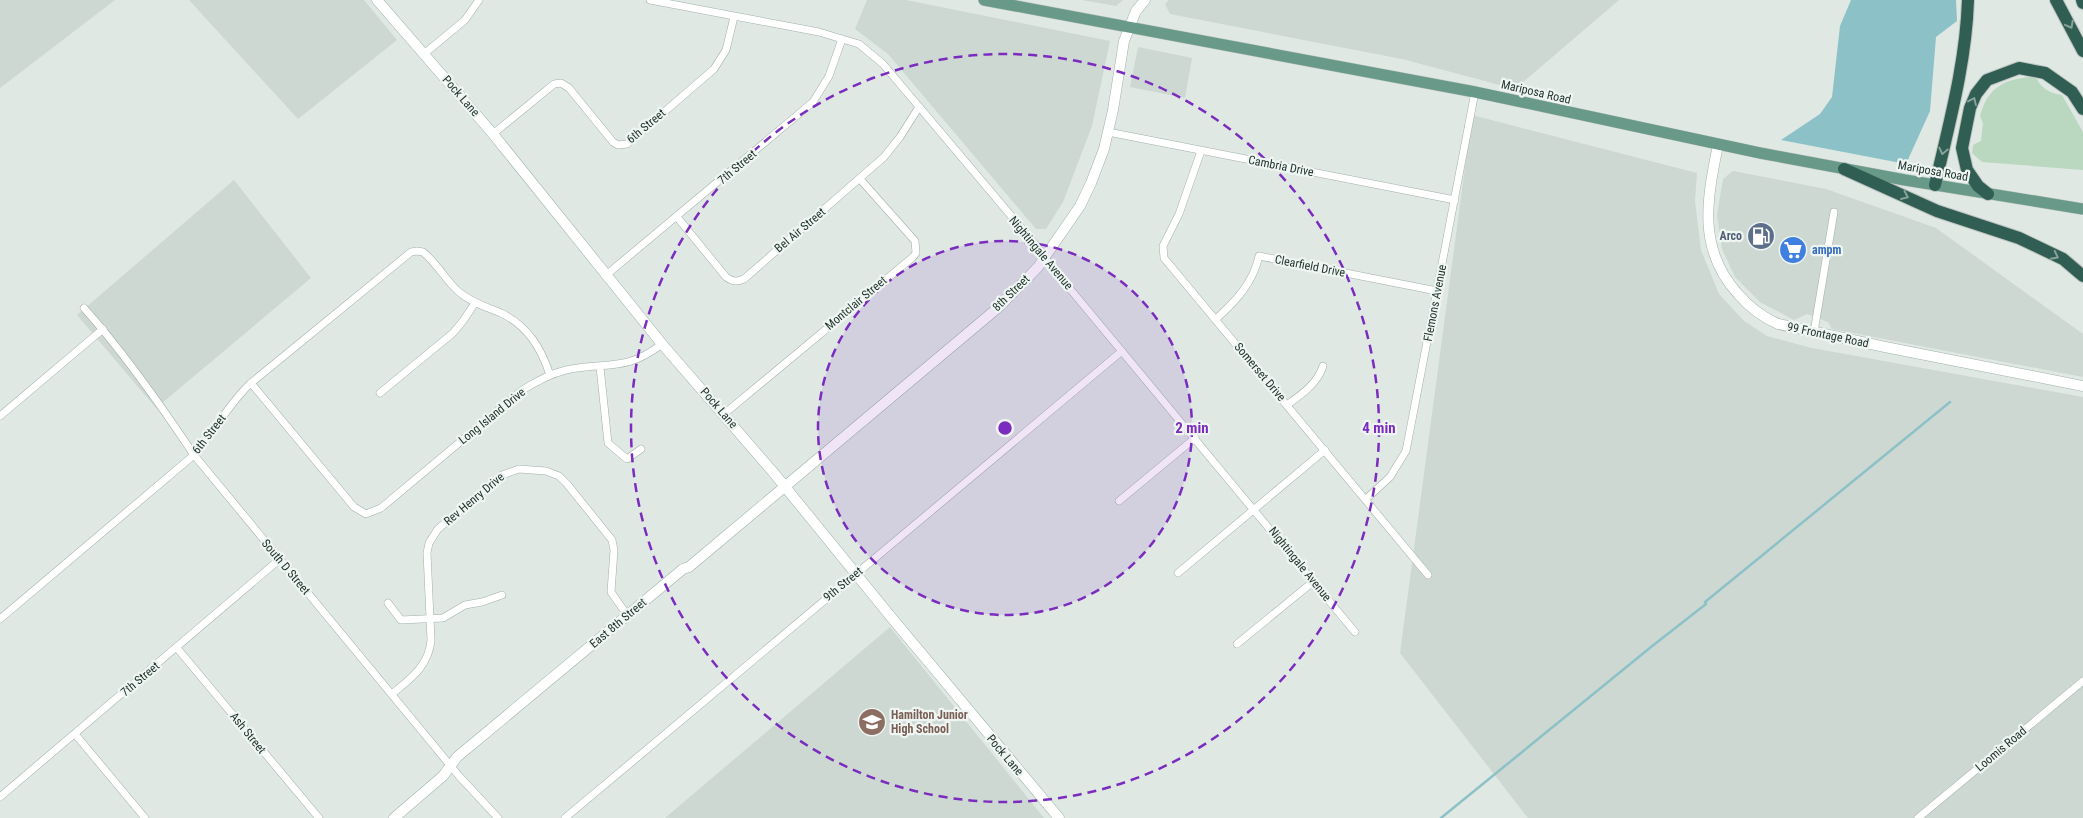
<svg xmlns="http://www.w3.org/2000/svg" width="2083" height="818" font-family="'Roboto Condensed',sans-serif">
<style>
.built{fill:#cdd8d2}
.green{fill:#bad7c0}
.water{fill:#8cc2c7}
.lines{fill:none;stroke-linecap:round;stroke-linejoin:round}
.stream{stroke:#8cc2c7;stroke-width:2.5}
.street-casing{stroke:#a3afa9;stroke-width:8}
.secondary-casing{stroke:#9fb2aa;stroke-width:11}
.primary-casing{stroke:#bdc3c1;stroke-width:12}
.highway-casing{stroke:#bdc3c1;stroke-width:14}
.street{stroke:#fff;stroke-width:7}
.secondary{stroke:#fff;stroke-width:10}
.primary{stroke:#689989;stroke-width:11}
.highway{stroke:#315e52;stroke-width:12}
.oneway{stroke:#86a29a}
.ring{fill:none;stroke:#7b2cbf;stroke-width:2.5;stroke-dasharray:9 6}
.labels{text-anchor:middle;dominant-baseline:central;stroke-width:4.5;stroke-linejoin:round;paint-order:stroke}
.street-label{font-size:12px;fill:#22362f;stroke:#eff5f2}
.service-label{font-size:12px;font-weight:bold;fill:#4e5e75;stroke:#eff5f2;text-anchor:end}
.shop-label{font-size:12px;font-weight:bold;fill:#366cbe;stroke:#eff5f2;text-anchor:start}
.education-label{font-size:12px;font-weight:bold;fill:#785e54;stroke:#eff5f2;text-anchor:start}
.centre{fill:#7b2cbf;stroke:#eff5f2;stroke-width:2.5}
.ring-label{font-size:15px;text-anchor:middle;font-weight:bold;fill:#7b2cbf;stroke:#eff5f2;stroke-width:4.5;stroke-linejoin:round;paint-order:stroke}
</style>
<rect width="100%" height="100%" fill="#dfe8e3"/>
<g class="built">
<polygon points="0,0 115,0 0,88"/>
<polygon points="189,0 364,0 397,40 298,119"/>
<polygon points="867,0 906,0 1110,41 1092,126 1063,202 1046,229 1036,229 888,54 855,29"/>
<polygon points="1082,0 1123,0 1116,6"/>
<polygon points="1169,0 1619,0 1515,89 1402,59 1170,14 1165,4"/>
<polygon points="1138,47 1192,58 1185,98 1130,87"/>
<polygon points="1472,115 1697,173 1695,201 1701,250 1719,294 1744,321 1767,336 1812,348 2083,397 2083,818 1528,818 1400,653"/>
<polygon points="1733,171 1826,189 1936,228 2083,334 2083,377 1832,329 1828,322 1807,314 1794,320 1760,302 1735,277 1722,249 1717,215 1723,179"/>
<polygon points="234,180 311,278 156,408 77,315"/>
<polygon points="890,627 1044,818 665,818"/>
</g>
<path class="green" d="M2031 77 2037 79C2041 89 2053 94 2062 95L2083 132V170L1982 162 1972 153 1973 145 1981 141 1983 123 1980 116C1987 89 2003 79 2031 77Z"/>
<polygon class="water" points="1851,0 1956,0 1957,21 1936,37 1930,111 1906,164 1781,140 1820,114 1832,97 1840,26"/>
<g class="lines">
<polyline class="stream" points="1441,818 1651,647 1706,604 1705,602 1950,402"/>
<g class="street-casing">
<g id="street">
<polyline points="650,0 819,32 842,39 859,44 883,64 1034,243 1056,272 1355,632"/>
<polyline points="424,54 465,20 479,0"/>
<polyline points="1108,132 1455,200"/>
<polyline points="493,134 554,84 561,83 569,88 613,142 618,145 627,144 714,69 726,50 734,17"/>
<polyline points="1201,151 1179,214 1163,246 1164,258 1428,575"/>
<path d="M677 217 726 277C733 282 737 282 744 279L884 157 900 137 919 107"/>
<polyline points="605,276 813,102 829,76 842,39"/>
<path d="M84 308C125 354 160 404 194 455L459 776 498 818"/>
<path d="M1216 319C1236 301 1253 283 1259 256L1437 291"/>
<polyline points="1814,332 1834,212"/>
<polyline points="600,367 608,443 627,459 641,449"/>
<path d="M251 383 354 507 366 514 381 508 521 391C535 382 550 374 566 370 607 361 624 373 662 344"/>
<polyline points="380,393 453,333 463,321 475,303"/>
<path d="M1287 405C1301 395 1318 383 1323 366"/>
<polyline points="724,414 913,257 916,253 915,241 860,179"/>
<polyline points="0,416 103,329"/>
<polyline points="1366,499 1390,477 1406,451 1475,92"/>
<polyline points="1119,501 1195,438"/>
<polyline points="1178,573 1325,450"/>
<polyline points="388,603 401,620 443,618 465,605 482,602 502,595"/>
<path d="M0 619 194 455C214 433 228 404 251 383L411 252 417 251 423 252C437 263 446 281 459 292 472 303 487 307 501 313 528 326 541 348 550 375"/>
<polyline points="1237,644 1314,581"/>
<polyline points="177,648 319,818"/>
<path d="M392 694C410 679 429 666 431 640L427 553 429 543 438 529 502 475 519 469 546 471 559 476 567 484 612 540 614 550 611 592 627 615"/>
<polyline points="75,734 145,818"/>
<polyline points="0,797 280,559"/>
<polyline points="565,818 1122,351"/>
<polyline points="1918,818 2083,681"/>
</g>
</g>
<g class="secondary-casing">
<g id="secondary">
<polyline points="377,0 493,134 662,344 773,472 891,617 1059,818"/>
<path d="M1718 145C1707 199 1697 249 1738 294 1750 308 1762 317 1778 324L1885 347 2083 386"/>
<polyline points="394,818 443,776 457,757 683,569 689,567 1000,306 1038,267 1080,206 1091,183 1104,149 1113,110 1124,41 1136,11 1145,0"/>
</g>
</g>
<g class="primary-casing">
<polyline id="primary" points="984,0 1475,92 1760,153 1905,180 2083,209"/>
</g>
<g class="highway-casing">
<g id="highway">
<polyline points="2056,0 2083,51"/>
<polyline points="2082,0 2083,3"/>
<polyline points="1844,169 1937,211 2019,238 2063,259 2083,276"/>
<path d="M1935 185C1949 124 1966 63 1968 0"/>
<polyline points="1988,194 1978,186 1967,170 1962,148 1970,108 1976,94 1987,80 2019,68 2045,73 2072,92 2083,109"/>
</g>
</g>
<use href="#street" class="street"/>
<use href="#secondary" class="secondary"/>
<use href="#primary" class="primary"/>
<use href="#highway" class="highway"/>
</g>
<defs><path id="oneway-chevron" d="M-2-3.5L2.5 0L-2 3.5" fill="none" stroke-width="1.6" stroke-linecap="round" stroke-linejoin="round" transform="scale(1.25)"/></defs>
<g class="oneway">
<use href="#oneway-chevron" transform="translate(2070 25) rotate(62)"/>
<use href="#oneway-chevron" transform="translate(1973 101) rotate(-65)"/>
<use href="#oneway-chevron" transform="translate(1943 151) rotate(103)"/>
<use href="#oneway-chevron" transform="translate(1905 196) rotate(24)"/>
<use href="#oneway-chevron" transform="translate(2055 256) rotate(27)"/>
</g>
<circle cx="1005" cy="428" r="187" fill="#7b2cbf" fill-opacity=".12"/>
<g class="ring">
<circle cx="1005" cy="428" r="187"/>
<circle cx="1005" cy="428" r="374"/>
</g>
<defs>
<g id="fuel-disc" transform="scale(1.4375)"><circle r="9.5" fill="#5c6f8a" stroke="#eff5f2"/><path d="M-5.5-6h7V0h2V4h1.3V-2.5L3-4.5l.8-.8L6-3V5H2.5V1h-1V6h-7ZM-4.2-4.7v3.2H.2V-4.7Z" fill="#fff"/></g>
<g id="supermarket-disc" transform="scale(1.4375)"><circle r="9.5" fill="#3f7fe0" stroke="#eff5f2"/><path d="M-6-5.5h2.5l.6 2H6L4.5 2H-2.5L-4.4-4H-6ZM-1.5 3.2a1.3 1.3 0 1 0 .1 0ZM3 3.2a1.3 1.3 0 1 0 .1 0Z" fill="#fff"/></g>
<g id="school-disc" transform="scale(1.4375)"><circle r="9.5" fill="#8d6e63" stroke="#eff5f2"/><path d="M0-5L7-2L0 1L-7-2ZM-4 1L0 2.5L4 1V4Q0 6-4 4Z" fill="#fff"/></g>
</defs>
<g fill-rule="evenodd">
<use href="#fuel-disc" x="1761" y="236"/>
<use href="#supermarket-disc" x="1793" y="250"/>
<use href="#school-disc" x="872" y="722"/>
</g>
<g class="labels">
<g class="street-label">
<text transform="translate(1536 92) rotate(13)">Mariposa Road</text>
<text transform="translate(461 96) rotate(49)">Pock Lane</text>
<text transform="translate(646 126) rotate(-40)">6th Street</text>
<text transform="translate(1281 166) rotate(11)">Cambria Drive</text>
<text transform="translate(737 167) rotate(-40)">7th Street</text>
<text transform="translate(1933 171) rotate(10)">Mariposa Road</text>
<text transform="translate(800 230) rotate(-40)">Bel Air Street</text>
<text transform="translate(1041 253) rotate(50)">Nightingale Avenue</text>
<text transform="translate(1310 266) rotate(11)">Clearfield Drive</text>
<text transform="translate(1011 293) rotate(-44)">8th Street</text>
<text transform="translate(856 303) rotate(-40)">Montclair Street</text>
<text transform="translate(1435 303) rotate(-79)">Flemons Avenue</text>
<text transform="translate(1828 335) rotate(12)">99 Frontage Road</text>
<text transform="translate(1260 372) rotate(50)">Somerset Drive</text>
<text transform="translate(719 408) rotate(49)">Pock Lane</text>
<text transform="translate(492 416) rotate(-39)">Long Island Drive</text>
<text transform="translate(209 434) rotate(-52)">6th Street</text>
<text transform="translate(474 499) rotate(-40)">Rev Henry Drive</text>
<text transform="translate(1300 564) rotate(51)">Nightingale Avenue</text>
<text transform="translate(286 567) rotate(50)">South D Street</text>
<text transform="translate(843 584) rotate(-39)">9th Street</text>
<text transform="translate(618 623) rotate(-40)">East 8th Street</text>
<text transform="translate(140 679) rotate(-40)">7th Street</text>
<text transform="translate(248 733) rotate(51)">Ash Street</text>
<text transform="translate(2001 749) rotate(-40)">Loomis Road</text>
<text transform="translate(1005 755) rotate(50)">Pock Lane</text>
</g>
<g class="service-label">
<text x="1742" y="236">Arco</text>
</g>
<g class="shop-label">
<text x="1812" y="250">ampm</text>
</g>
<g class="education-label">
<text x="891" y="715">Hamilton Junior<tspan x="891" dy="14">High School</tspan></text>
</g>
</g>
<circle cx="1005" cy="428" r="8" class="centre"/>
<g class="ring-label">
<text x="1192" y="433">2 min</text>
<text x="1379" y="433">4 min</text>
</g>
</svg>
